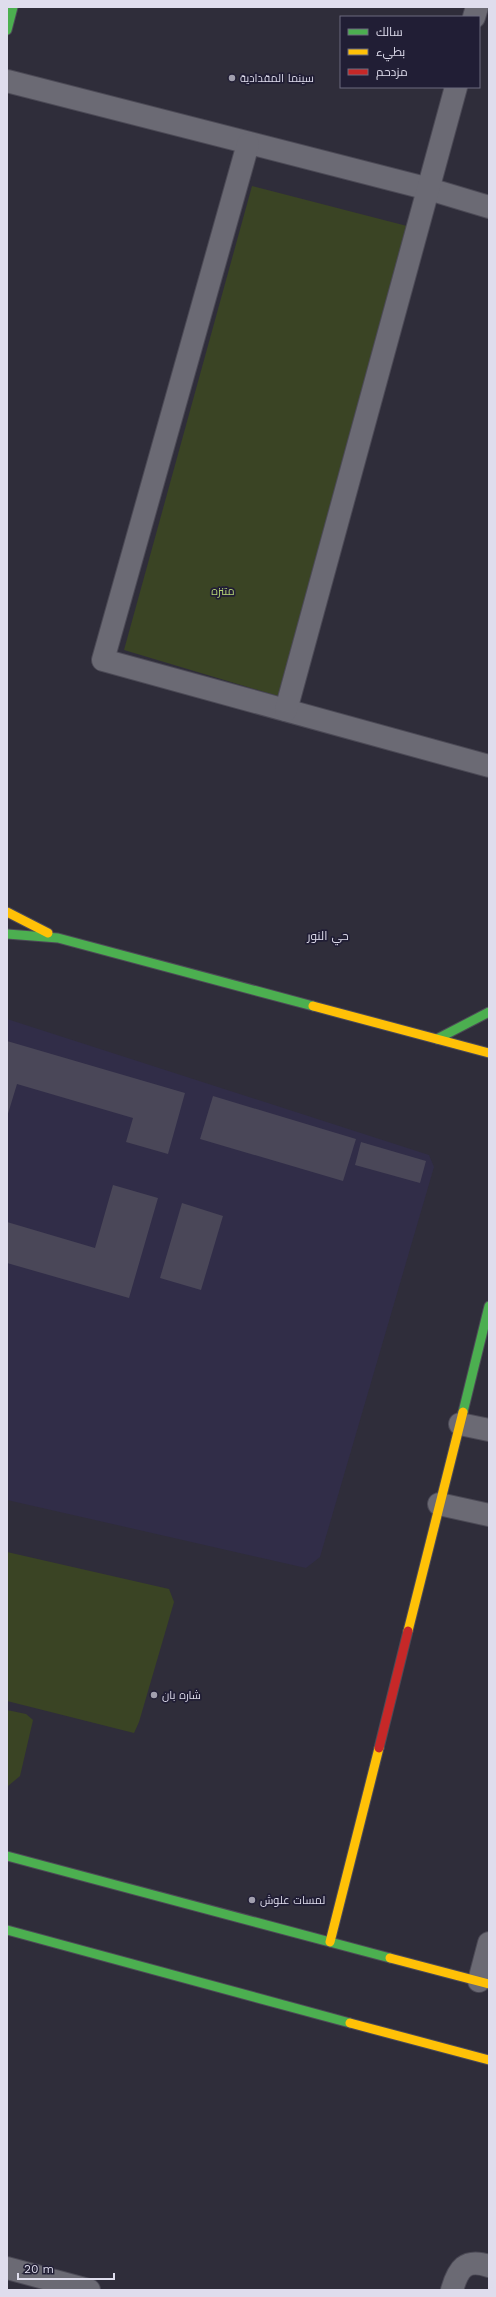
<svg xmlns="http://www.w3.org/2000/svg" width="496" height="2297" font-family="'Work Sans',Cairo,sans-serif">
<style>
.built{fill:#312d48}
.green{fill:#3a4424}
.building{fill:#4a4758}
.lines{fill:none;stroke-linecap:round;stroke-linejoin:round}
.street-casing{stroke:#4c4a56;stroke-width:24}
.fast-casing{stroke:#4c4a56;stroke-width:11}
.slow-casing{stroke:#4c4a56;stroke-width:11}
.jam-casing{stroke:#4c4a56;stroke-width:11}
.street{stroke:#6b6a74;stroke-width:22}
.fast{stroke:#4caf50;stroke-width:9}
.slow{stroke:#ffc107;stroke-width:9}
.jam{stroke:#c62828;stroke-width:9}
.poi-dot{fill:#a19fae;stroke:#211e35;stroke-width:1.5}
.labels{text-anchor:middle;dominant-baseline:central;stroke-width:3.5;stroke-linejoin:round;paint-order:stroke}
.poi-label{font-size:11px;fill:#dfdded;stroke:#211e35;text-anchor:start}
.park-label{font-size:11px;fill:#b8d676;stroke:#211e35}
.neighbourhood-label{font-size:12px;fill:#dfdded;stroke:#211e35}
</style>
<rect width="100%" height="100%" fill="#2f2d3a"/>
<polygon class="built" points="7,1019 429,1155 434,1167 320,1557 306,1568 7,1500"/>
<g class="green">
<polygon points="252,186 407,226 278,696 124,650"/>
<polygon points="7,1552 169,1589 174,1602 139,1722 134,1733 7,1701"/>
<polygon points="7,1710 26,1714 33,1720 20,1776 8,1786"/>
</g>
<g class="building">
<polygon points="7,1041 185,1093 168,1154 126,1142 133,1118 17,1084 7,1117"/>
<polygon points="213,1096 356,1139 343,1181 200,1139"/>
<polygon points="361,1142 426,1161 420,1183 355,1165"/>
<polygon points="113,1185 158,1198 129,1298 7,1263 7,1222 95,1248"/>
<polygon points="182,1203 223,1216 201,1290 160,1278"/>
</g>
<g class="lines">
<g class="street-casing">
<g id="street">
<polyline points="474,17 477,7"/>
<polyline points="7,81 429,189 489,207"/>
<polyline points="248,144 103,660 489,766"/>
<polyline points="286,710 456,87"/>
<polyline points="460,1424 489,1430"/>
<polyline points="439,1504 489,1515"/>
<polyline points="479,1981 489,1943"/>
<polyline points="7,2268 89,2290"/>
<path d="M452 2290C458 2269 465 2258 489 2266"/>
</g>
</g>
<g class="fast-casing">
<g id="fast">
<polyline points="7,30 13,7"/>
<polyline points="7,934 58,938 313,1006"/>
<polyline points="437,1039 489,1012"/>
<polyline points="463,1412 489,1306"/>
<polyline points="7,1856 390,1958"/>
<polyline points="7,1930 350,2023"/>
</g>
</g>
<g class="slow-casing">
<g id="slow">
<polyline points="7,912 48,933"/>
<polyline points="313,1006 489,1053"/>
<polyline points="408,1631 463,1412"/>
<polyline points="330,1942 379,1748"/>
<polyline points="390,1958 489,1984"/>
<polyline points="350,2023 489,2060"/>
</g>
</g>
<g class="jam-casing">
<polyline id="jam" points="379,1748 408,1631"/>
</g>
<use href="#street" class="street"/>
<use href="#fast" class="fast"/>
<use href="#slow" class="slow"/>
<use href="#jam" class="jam"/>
</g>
<g class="poi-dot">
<circle cx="232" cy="78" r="4"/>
<circle cx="154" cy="1695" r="4"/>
<circle cx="252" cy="1900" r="4"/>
</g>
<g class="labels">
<g class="poi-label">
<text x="240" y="78">سينما المقدادية</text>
<text x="162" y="1695">شاره بان</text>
<text x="260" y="1900">لمسات علوش</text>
</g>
<g class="park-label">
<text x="223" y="591">متنزه</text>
</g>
<g class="neighbourhood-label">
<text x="328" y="936">حي النور</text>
</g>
</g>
<rect width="496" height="2297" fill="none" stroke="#dfdded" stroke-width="16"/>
<rect x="340" y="16" width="140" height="72" fill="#211e35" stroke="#6d6a7f"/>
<rect x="348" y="29" width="20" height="6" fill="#4caf50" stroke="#6d6a7f"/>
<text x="376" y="36" font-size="12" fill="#dfdded">سالك</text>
<rect x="348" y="49" width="20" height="6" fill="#ffc107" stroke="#6d6a7f"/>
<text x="376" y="56" font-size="12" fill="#dfdded">بطيء</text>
<rect x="348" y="69" width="20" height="6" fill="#c62828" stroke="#6d6a7f"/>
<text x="376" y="76" font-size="12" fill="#dfdded">مزدحم</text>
<path d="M18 2273v6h96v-6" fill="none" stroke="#dfdded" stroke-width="2"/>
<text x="24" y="2273" font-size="12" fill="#dfdded" stroke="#211e35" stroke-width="3" paint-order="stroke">20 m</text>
</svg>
